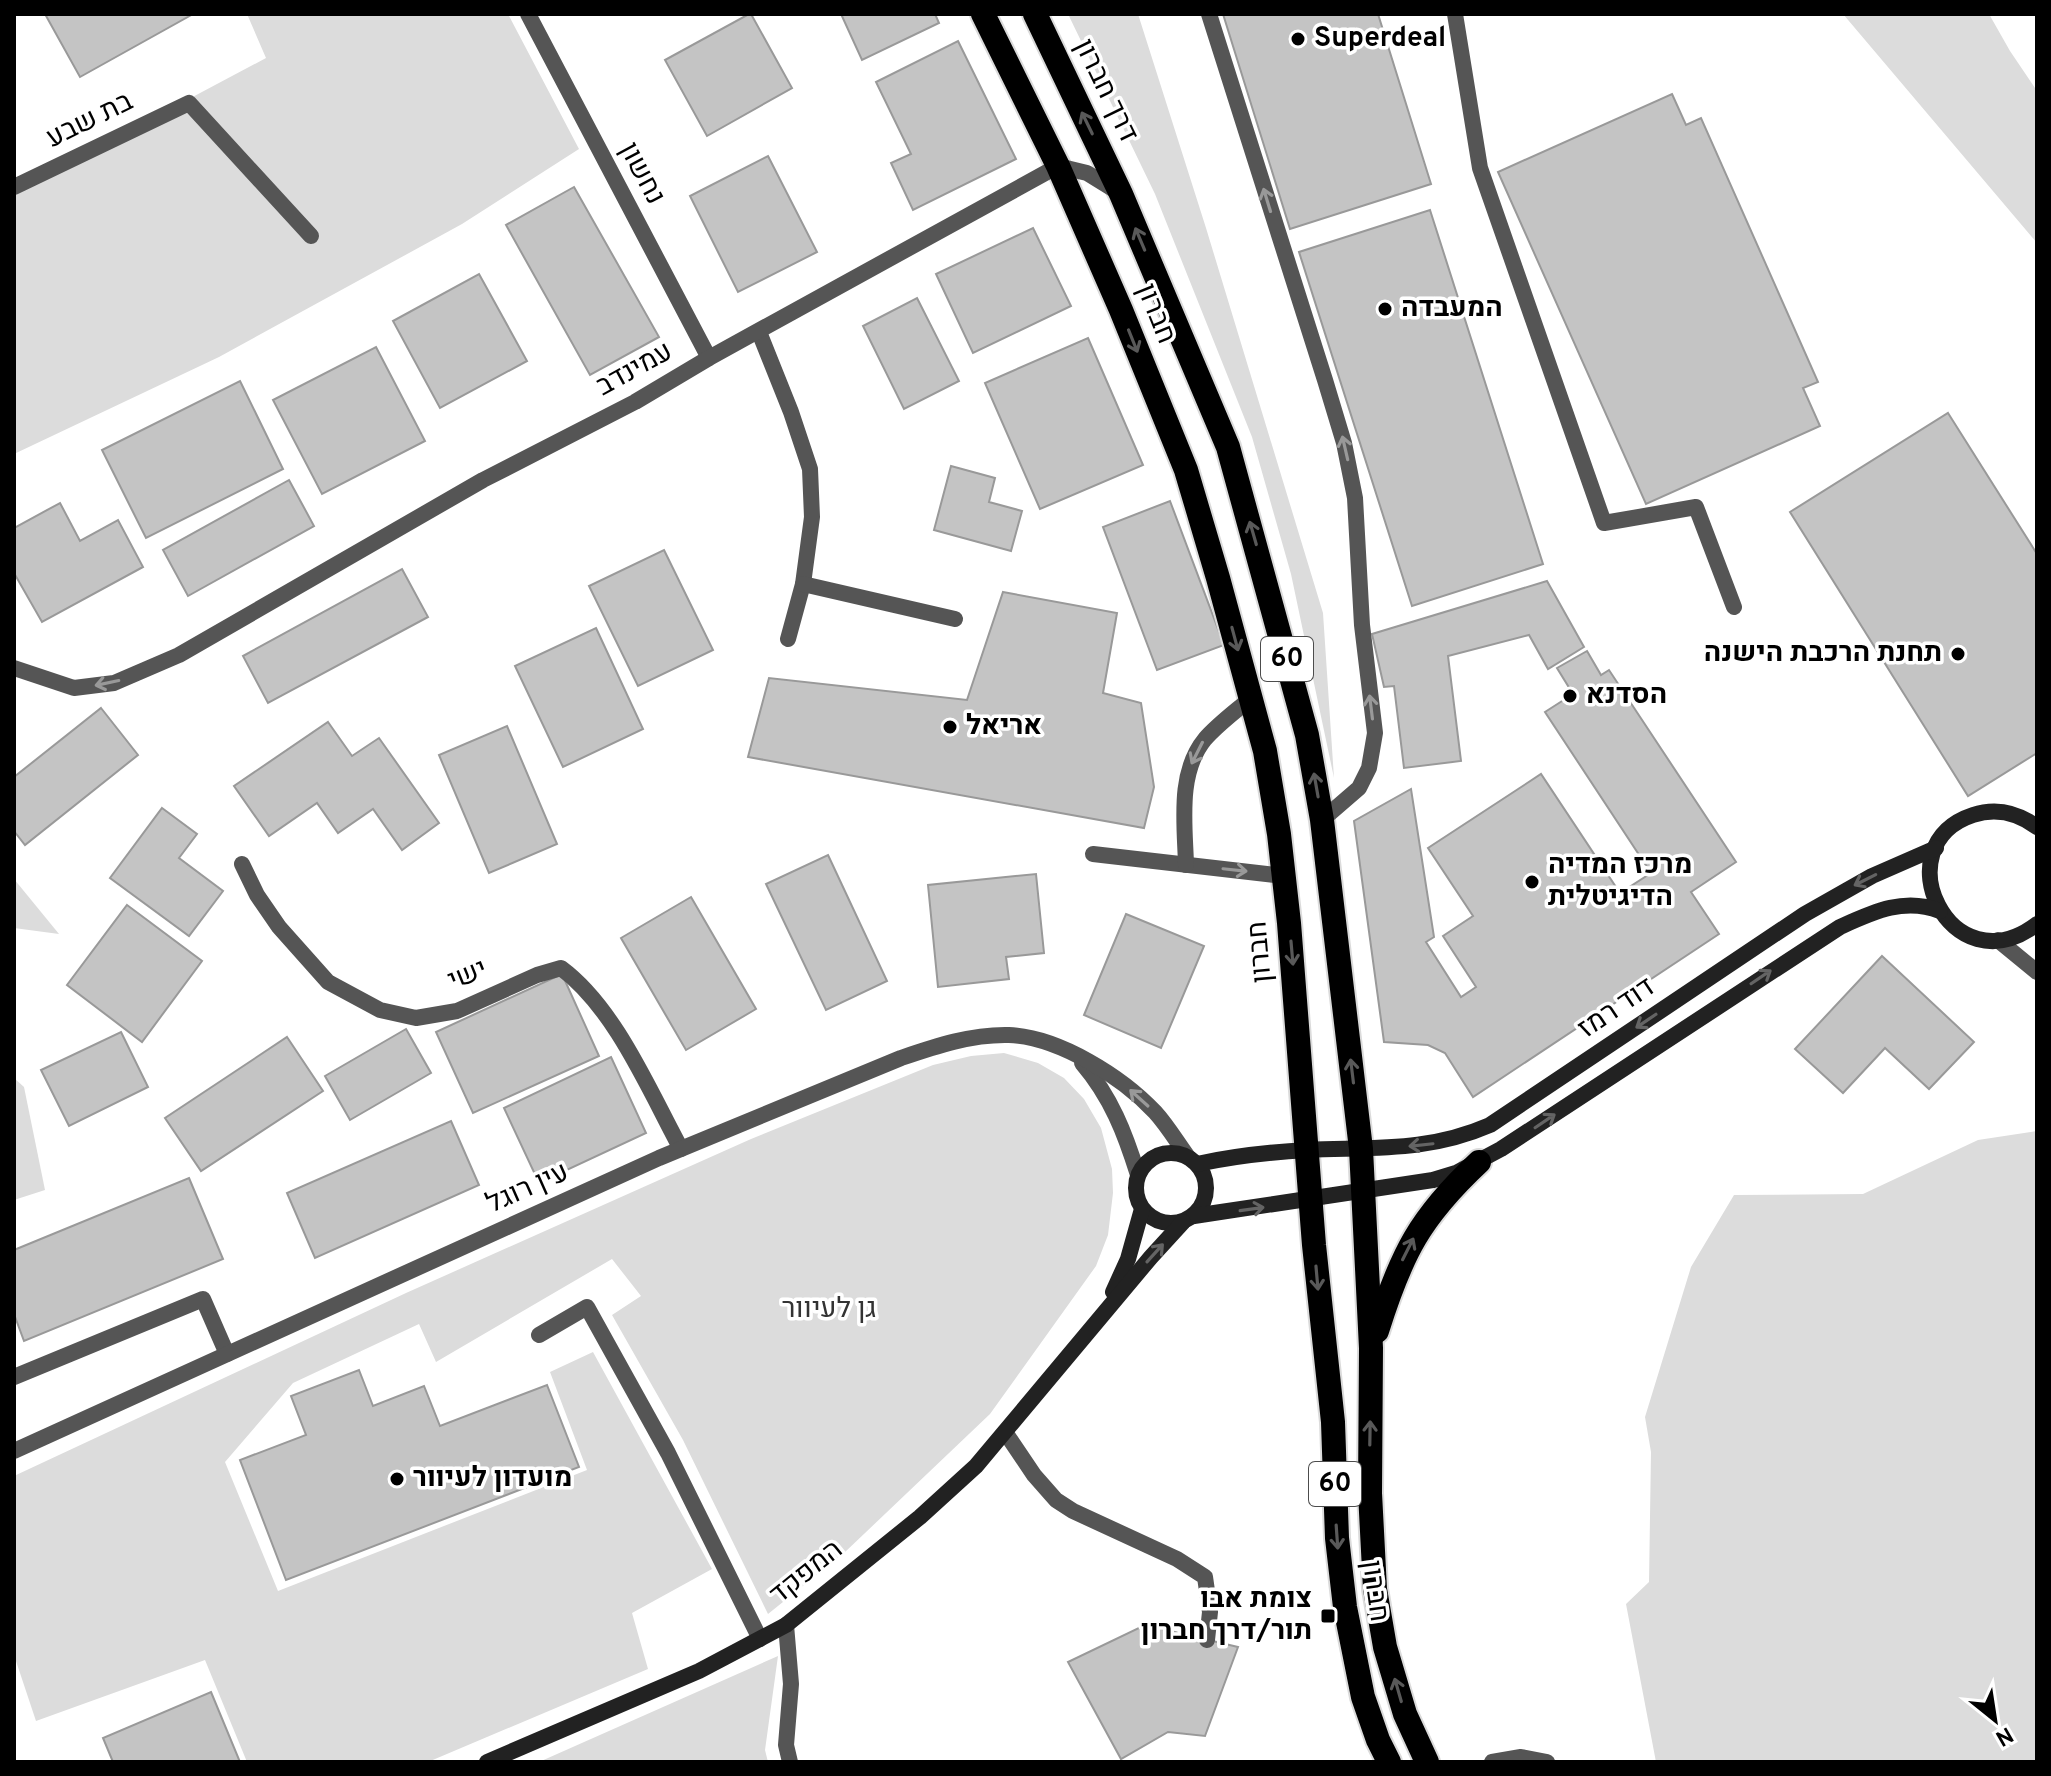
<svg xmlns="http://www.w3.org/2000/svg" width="2051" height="1776" font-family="Overpass,Heebo,sans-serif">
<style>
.green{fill:#dcdcdc}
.building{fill:#c4c4c4;stroke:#999;stroke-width:2}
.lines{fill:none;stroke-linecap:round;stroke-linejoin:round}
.highway-casing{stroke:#dbdbdb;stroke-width:28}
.lane{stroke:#555;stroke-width:16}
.street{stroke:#555;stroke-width:16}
.secondary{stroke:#222;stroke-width:16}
.highway{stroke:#000;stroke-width:24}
.oneway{stroke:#595959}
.oneway2{stroke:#999}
.oneway3{stroke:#646464}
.poi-dot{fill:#000;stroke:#fff;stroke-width:3}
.labels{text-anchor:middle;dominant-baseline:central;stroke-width:7;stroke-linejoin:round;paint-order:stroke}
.shield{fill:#fff;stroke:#4c4c4c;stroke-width:2}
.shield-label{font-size:26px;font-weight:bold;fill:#000}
.poi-label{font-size:28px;font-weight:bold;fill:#000;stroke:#fff;text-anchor:start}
.street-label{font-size:28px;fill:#000;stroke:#fff}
.park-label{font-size:28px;fill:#333;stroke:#fff}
</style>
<rect width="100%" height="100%" fill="#fff"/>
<g class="green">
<polygon points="247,14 508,14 579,149 462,224 219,357 14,454 14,192 266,58"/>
<polygon points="1068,14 1138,14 1206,228 1323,613 1334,778 1291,574 1252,437 1155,194"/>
<polygon points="1843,14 1989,14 2010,51 2037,91 2037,243"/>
<polygon points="14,879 59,934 14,928"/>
<polygon points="1004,1053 1038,1063 1064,1078 1084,1099 1101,1128 1112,1169 1113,1193 1108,1235 1096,1266 990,1414 844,1553 768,1614 683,1440 612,1315 641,1296 612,1259 436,1362 419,1324 293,1383 225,1462 278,1591 587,1470 550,1372 593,1352 712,1569 632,1613 648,1669 428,1762 247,1762 205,1660 36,1721 14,1655 14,1476 406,1293 751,1139 933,1065 971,1056"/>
<polygon points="14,1078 24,1087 45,1190 14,1200"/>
<polygon points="2037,1131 2037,1762 1656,1762 1626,1604 1649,1582 1651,1452 1645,1417 1691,1267 1734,1195 1863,1194 1978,1140"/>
<polygon points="778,1656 765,1750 768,1762 539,1762"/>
</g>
<g class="building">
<polygon points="45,14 193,14 80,77"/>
<polygon points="749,14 751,14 792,88 707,136 665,60"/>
<polygon points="841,14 935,14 939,23 862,60"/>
<polygon points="1223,14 1378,14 1431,184 1290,229"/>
<polygon points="958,41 1016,159 913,210 891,163 911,154 876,82"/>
<polygon points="1672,94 1686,125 1701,118 1818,382 1803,388 1820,426 1646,504 1498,172"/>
<polygon points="768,156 817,252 738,292 690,196"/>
<polygon points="574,187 659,337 590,375 506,225"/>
<polygon points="1430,210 1543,564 1412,606 1299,252"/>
<polygon points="1033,228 1071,306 973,353 936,274"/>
<polygon points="479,274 527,361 440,408 393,321"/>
<polygon points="917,298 959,381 904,409 863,326"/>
<polygon points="1088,338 1143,465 1040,509 985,383"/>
<polygon points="376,347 425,441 322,494 273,400"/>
<polygon points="240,381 283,469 146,538 102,450"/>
<polygon points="1948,413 2037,554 2037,753 1968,796 1790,512"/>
<polygon points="951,466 995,478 989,502 1022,511 1011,551 934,530"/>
<polygon points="289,480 314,526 188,596 163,550"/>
<polygon points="1170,501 1224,645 1157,670 1103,527"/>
<polygon points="60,503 80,541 118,520 143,567 42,622 14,573 14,528"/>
<polygon points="664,550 713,650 638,686 589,586"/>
<polygon points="402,569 428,617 268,703 243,656"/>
<polygon points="1547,581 1584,647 1548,669 1529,635 1448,656 1461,761 1404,768 1394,686 1384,687 1372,634"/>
<polygon points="1003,592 1117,613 1103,693 1141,703 1154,787 1144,828 748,757 769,678 967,700"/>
<polygon points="596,628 643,729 563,767 515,666"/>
<polygon points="1587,651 1601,675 1609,670 1736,862 1691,892 1719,934 1473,1097 1445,1053 1428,1045 1384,1042 1354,821 1411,789 1434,937 1426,942 1461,997 1476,987 1443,936 1473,916 1428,848 1541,774 1620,893 1651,873 1545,712 1573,694 1557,668"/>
<polygon points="101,708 138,755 25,845 14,831 14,777"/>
<polygon points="328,722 352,756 379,738 439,823 402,850 373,809 338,833 317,803 269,836 234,786"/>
<polygon points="507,726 557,844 489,873 439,755"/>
<polygon points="162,808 197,834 179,858 223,891 189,936 110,878"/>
<polygon points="828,855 887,981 826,1010 766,884"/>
<polygon points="1036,874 1044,953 1006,957 1009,979 938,987 928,885"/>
<polygon points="691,897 756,1009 686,1050 621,938"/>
<polygon points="127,905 202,961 142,1042 67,985"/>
<polygon points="1126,914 1204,946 1161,1048 1084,1015"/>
<polygon points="1882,956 1974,1042 1929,1089 1885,1048 1843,1093 1795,1049"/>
<polygon points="562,974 599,1056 473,1113 436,1032"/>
<polygon points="406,1029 431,1073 350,1120 325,1076"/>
<polygon points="121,1032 148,1087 69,1126 41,1070"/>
<polygon points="287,1037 323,1091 201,1171 165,1118"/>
<polygon points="611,1057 646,1133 539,1183 504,1108"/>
<polygon points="451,1121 479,1185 315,1258 287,1193"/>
<polygon points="189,1178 223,1259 24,1341 14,1314 14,1250"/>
<polygon points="359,1370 373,1406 424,1386 440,1426 547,1385 579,1467 286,1580 240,1460 306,1435 291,1396"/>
<polygon points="1145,1625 1238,1647 1205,1736 1168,1732 1121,1759 1068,1662"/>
<polygon points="211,1692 240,1762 113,1762 103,1738"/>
</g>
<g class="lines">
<g class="highway-casing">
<g id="highway">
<polyline points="983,14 1058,166 1121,310 1186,470 1218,578 1265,751 1279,834 1289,923 1314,1245 1333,1422 1337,1538 1345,1607 1363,1697 1378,1740 1389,1762"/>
<polyline points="1035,14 1121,194 1228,447 1307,735 1322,820 1361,1149 1371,1348 1370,1493 1375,1589 1385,1647 1405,1714 1427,1762"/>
<path d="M1377 1331C1401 1254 1420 1217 1479 1162"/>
</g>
</g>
<g class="lane">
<polyline points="1209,14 1325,380 1344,443 1355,498 1362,625 1375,733 1369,768 1359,788 1322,820"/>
<polyline points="1455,14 1480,168 1604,523 1696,507 1734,607"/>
<polyline points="759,332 791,412 810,469 812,517 803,584 788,639"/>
<polyline points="803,584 955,619"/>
<polyline points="1093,854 1284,876"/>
<path d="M1186 865C1185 825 1177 773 1205 739 1218 724 1236 711 1251 698"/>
<polyline points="1998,940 2037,972"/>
<polyline points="539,1335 587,1307 668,1453 760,1639"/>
<polyline points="14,1377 203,1299 227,1354"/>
<polyline points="1005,1432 1034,1475 1056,1500 1073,1511 1177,1559 1205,1577 1210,1612 1207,1640"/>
<polyline points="1492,1762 1521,1757 1547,1762"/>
</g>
<g class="street">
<polyline points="528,14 709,358"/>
<polyline points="14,187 189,103 311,236"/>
<polyline points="14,668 74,688 114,683 179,655 483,480 635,402 709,358 1058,166 1087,173 1121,194"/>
<path d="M242 864 257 895 279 927 328 982 380 1010 416 1018 457 1011 537 975 561 968C615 1008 649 1090 681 1149"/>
<path d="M1082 1063C1111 1097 1125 1133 1138 1175"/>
<path d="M14 1451 659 1158 901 1058C936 1046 972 1034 1009 1035 1059 1037 1122 1077 1155 1112 1167 1125 1177 1142 1188 1157"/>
<polyline points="786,1625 791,1684 786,1745 790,1762"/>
</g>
<g class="secondary">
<path d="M2037 827C2018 813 1997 807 1973 815 1882 845 1950 990 2037 924"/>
<circle cx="1171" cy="1188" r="35"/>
<path d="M1197 1164C1234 1156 1270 1152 1308 1150 1374 1147 1428 1152 1490 1125L1805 914 1872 876 1936 848"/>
<path d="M1194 1216 1433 1180 1456 1173 1501 1149 1840 927C1873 912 1904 897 1940 911"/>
<polyline points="1113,1292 1128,1259 1142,1209"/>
<polyline points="487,1762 699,1671 786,1625 920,1517 976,1466 1151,1257 1183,1222"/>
</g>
<use href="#highway" class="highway"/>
</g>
<defs><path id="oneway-shaft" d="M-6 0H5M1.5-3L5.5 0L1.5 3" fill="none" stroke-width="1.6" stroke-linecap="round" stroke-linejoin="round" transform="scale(2)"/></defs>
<g class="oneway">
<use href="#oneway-shaft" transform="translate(1087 123) rotate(-116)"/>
<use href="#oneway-shaft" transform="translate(1140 239) rotate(-113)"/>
<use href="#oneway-shaft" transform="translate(1133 341) rotate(68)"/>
<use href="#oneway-shaft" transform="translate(1253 533) rotate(-106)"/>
<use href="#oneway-shaft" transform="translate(1235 639) rotate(75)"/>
<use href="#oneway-shaft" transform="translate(1316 785) rotate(-100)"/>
<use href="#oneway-shaft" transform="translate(1292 953) rotate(85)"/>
<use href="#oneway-shaft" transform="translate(1352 1071) rotate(-97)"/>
<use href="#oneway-shaft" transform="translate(1408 1249) rotate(-63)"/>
<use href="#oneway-shaft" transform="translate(1317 1278) rotate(85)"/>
<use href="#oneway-shaft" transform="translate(1370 1433) rotate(-89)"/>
<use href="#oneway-shaft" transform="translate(1337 1537) rotate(86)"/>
<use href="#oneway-shaft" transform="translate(1398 1690) rotate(-106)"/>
</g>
<g class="oneway2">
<use href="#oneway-shaft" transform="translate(1267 200) rotate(-107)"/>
<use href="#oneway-shaft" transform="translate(1345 448) rotate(-103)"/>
<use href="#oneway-shaft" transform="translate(107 683) rotate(168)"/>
<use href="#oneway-shaft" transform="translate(1371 707) rotate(-97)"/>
<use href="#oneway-shaft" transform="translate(1197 753) rotate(117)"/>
<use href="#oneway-shaft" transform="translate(1235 870) rotate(6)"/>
<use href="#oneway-shaft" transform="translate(1139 1098) rotate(-138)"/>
</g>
<g class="oneway3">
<use href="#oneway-shaft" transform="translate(1865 880) rotate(153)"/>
<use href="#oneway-shaft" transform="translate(1761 977) rotate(-34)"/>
<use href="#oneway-shaft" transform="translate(1646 1021) rotate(146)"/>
<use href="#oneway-shaft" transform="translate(1545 1121) rotate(-34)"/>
<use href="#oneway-shaft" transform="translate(1421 1145) rotate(174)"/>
<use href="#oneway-shaft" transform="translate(1252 1209) rotate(-8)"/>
<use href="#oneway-shaft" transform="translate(1155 1253) rotate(-48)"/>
</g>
<g class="poi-dot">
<circle cx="1298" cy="39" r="8"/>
<circle cx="1385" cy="309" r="8"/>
<circle cx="1958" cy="654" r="8"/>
<circle cx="1570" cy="696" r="8"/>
<circle cx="950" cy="727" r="8"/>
<circle cx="1532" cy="882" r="8"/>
<circle cx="397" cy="1479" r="8"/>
<rect x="1320" y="1608" width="16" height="16" rx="4"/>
</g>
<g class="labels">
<g class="shield">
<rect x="1261" y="637" width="52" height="44" rx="6"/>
<rect x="1309" y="1462" width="52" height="44" rx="6"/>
</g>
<g class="shield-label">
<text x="1287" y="659">60</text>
<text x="1335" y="1484">60</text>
</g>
<g class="poi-label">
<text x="1314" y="39">Superdeal</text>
<text x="1401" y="309">המעבדה</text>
<text x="1942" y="654" text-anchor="end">תחנת הרכבת הישנה</text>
<text x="1586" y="696">הסדנא</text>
<text x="966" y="727">אריאל</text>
<text x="1548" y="866">מרכז המדיה<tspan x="1548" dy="32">הדיגיטלית</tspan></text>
<text x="413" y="1479">מועדון לעיוור</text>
<text x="1312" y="1600" text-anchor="end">צומת אבו<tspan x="1312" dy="32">תור/דרך חברון</tspan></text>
</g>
<g class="street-label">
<text transform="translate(1105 91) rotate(64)">דרך חברון</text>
<text transform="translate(90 121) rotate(-26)">בת שבע</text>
<text transform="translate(641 174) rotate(62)">נחשון</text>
<text transform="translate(1155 314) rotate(68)">חברון</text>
<text transform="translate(635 370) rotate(-29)">עמינדב</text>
<text transform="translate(1261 952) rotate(-95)">חברון</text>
<text transform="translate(468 976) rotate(-22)">ישי</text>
<text transform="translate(1617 1009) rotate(-34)">דוד רמז</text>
<text transform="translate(528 1189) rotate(-24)">עין רוגל</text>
<text transform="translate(807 1573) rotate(-39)">המפקד</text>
<text transform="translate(1374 1591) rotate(82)">חברון</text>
</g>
<g class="park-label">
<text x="829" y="1310">גן לעיוור</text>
</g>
</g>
<rect width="2051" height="1776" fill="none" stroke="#000000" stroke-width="32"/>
<g transform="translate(1995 1720) rotate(150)" stroke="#ffffff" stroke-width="6" paint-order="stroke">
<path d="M0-6L14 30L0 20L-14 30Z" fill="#000000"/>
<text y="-12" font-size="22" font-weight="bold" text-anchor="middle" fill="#000000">N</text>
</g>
</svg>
